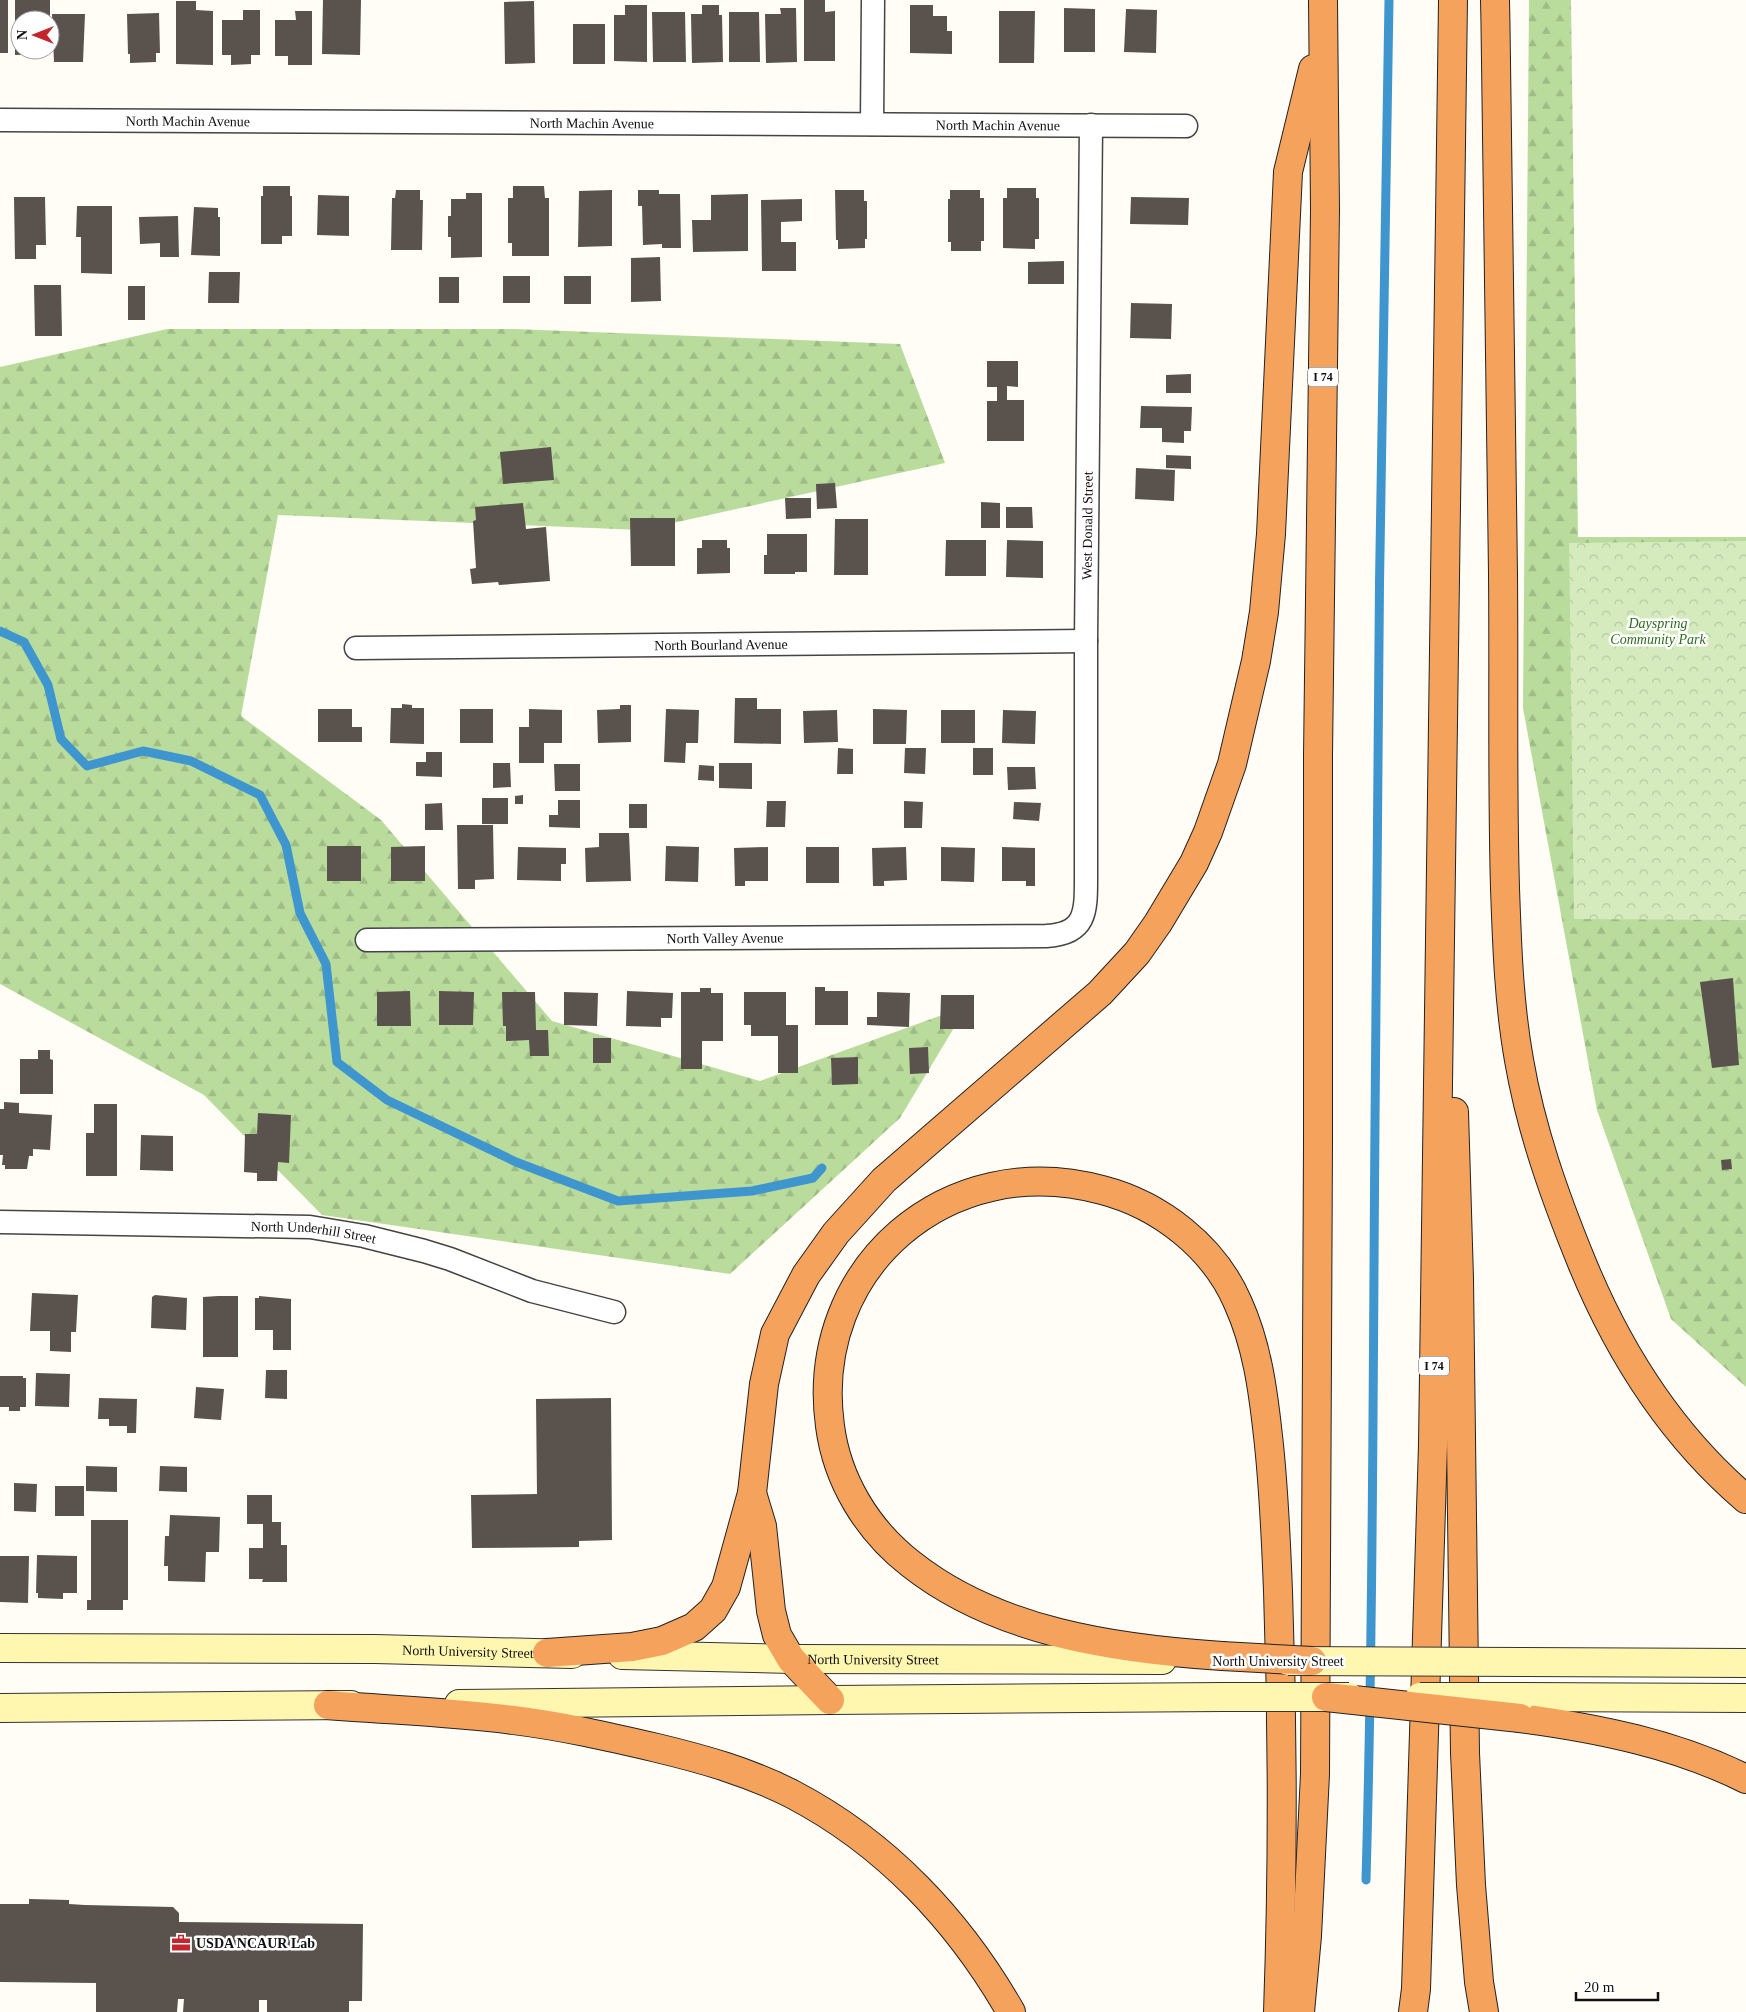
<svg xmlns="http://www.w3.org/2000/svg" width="1746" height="2012" font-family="Georgia,serif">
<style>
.forest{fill:url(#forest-firs)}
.park{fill:url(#park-crowns)}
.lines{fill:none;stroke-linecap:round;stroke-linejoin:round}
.stream{stroke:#3f96cf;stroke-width:9}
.building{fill:#5a524d}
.street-casing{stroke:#444;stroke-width:25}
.secondary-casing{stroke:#333;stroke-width:30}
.highway-casing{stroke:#222;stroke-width:30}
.street{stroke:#fff;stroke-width:22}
.secondary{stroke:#fff6b0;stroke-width:28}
.highway{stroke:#f5a25d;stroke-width:28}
.secondary-bridge-casing{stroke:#333;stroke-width:30;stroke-linecap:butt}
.highway-bridge-casing{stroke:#222;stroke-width:30;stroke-linecap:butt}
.secondary-bridge{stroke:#fff6b0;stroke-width:28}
.highway-bridge{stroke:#f5a25d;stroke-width:28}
.labels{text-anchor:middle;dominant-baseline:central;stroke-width:5;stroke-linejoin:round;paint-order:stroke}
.shield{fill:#fff;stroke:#585858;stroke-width:1}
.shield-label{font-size:12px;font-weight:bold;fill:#111}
.street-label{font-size:14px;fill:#111;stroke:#fff}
.park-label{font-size:14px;font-style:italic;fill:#2f6b1f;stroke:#fff}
.poi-label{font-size:14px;font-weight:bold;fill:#111;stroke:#fff;text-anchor:start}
</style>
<defs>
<pattern id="forest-firs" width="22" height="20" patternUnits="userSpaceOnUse" patternTransform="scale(1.25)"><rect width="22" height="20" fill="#b9dc9c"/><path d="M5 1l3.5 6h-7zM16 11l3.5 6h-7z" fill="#9ebc85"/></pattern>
<pattern id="park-crowns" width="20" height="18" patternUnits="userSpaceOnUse" patternTransform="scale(1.25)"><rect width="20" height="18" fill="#d5ebbd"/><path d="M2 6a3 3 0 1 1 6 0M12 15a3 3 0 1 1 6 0" fill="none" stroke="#b6c8a1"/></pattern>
</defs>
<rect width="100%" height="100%" fill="#fffdf5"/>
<g class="forest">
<polygon points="1529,0 1571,0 1578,537 1746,537 1746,1387 1671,1319 1597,1110 1523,708"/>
<polygon points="167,329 515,329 900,344 945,463 641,530 278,515 241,716 381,820 552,1021 760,1081 967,1006 900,1118 730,1274 322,1215 204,1095 0,984 0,367"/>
</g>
<polygon class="park" points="1746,541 1746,920 1574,919 1569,543"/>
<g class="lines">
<g class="stream">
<polyline points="0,631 24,642 48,685 61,739 87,766 143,751 191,761 260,795 286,845 300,913 326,964 337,1062 387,1100 516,1162 618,1201 752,1191 813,1178 822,1168"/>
<path d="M1366 1880C1373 1628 1373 1376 1375 1124 1377 749 1381 375 1389 0"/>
</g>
</g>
<g class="building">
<rect x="0" y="0" width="8" height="53"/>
<polygon points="15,0 50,0 50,20 20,20 20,50 50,50 50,54 15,55"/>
<polygon points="323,0 361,0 360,55 322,54"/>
<polygon points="804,0 825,0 825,12 835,11 835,61 804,61"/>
<polygon points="176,1 196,1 196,10 213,11 213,65 176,64"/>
<polygon points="534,1 535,63 505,64 504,2"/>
<polygon points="625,5 647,5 647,62 614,61 614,15 625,15"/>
<polygon points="702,5 719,5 719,15 722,15 723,62 692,63 691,14 702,14"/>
<polygon points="910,5 933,5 933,16 947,16 947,31 952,31 952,54 910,53"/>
<polygon points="780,8 796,8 797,62 766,63 765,14 781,14"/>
<polygon points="1064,8 1095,9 1095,52 1064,52"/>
<polygon points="1126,9 1157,10 1156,53 1124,52"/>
<polygon points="243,10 260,10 260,55 251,55 251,64 231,65 231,55 222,55 222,20 243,20"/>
<polygon points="295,11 312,11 312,65 288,65 288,56 275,56 275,20 296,20"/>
<polygon points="999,11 1035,11 1034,63 999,63"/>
<polygon points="652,12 685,12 686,62 653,62"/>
<polygon points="729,12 759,12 760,62 729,62"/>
<polygon points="159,13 160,53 156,53 156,62 130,63 130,54 128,54 127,14"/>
<polygon points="52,14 85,14 83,62 54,62"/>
<rect x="573" y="24" width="32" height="40"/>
<polygon points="263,186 290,186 290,196 292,196 292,236 282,236 282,244 261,244 261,196 263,196"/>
<polygon points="513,186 544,186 545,198 549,198 549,256 512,256 512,243 508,243 508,198 513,198"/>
<polygon points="1007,188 1036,188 1036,198 1039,198 1039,239 1035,239 1035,249 1003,248 1003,198 1007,198"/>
<polygon points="396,190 420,190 420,200 423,200 422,250 391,250 392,198 395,198"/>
<polygon points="612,190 612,246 578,247 579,191"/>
<polygon points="638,190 659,190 659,194 680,194 681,248 662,248 662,244 643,245 642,206 638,206"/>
<polygon points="835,190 864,190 864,201 867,201 867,239 865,239 865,248 838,249 838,240 836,240"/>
<polygon points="950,190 980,190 980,198 984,198 984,241 981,241 981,251 951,251 951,242 948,242 948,199 950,199"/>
<polygon points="466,193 482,193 482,257 451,258 451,237 448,237 448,216 451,216 451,199 466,199"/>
<polygon points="748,194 748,251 693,252 692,220 711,220 711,195"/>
<polygon points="318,195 349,196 349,236 317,235"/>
<polygon points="14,197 45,197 46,245 36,245 36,259 15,259"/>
<polygon points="1131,197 1189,198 1188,225 1130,224"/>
<polygon points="802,199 802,221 781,222 781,242 796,242 796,271 762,271 761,200"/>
<polygon points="77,206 112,206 112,274 81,273 81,237 76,237"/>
<polygon points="194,207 218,208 218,217 220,217 220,256 191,255"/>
<polygon points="178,216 179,257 160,257 160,243 140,244 139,217"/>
<polygon points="660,257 661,301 631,302 631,258"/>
<polygon points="1064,261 1064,284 1028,284 1028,262"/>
<polygon points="209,272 240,272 239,303 208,303"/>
<rect x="503" y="276" width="27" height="27"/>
<rect x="564" y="276" width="27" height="28"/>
<rect x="439" y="277" width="20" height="26"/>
<polygon points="34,285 61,285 62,336 35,336"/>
<rect x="128" y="286" width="17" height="34"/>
<polygon points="1131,303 1172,304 1171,339 1130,338"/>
<polygon points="987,361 1018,361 1018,387 1007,386 1007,400 1024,400 1024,441 987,441 987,401 997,401 997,387 987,387"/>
<polygon points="1191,374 1191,393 1166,393 1166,375"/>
<polygon points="1141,406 1192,407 1191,431 1184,431 1184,443 1162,442 1162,428 1140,428"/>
<polygon points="551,447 554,480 503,484 500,452"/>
<polygon points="1166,455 1191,456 1191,469 1166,468"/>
<polygon points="1136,468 1175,470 1174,501 1135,499"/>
<polygon points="835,483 837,508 817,509 816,484"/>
<polygon points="785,498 811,498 811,518 786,519"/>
<polygon points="981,502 1000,503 1000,528 981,528"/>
<polygon points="523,503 526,529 546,527 550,581 499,585 498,582 472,584 470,569 476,568 473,521 476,520 475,507"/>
<polygon points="1006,507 1032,507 1033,528 1006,528"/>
<polygon points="630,518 675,518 675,566 631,566"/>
<polygon points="835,519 868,519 868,575 834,575"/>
<polygon points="767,534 807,534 807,572 795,572 795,574 764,574 764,555 767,555"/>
<polygon points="702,540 727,540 727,548 730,548 730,573 697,574 697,548 702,548"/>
<polygon points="946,540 986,540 986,576 945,576"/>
<polygon points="1007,540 1043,541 1043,578 1006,577"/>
<polygon points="735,698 757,698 757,709 781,709 781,744 734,743"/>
<polygon points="402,704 412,705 412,708 424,708 424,744 390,743 391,708 402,708"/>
<polygon points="620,705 631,705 631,742 598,743 597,710 620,709"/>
<polygon points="318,709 352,709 352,727 362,727 362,742 318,742"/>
<rect x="460" y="709" width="33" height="34"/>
<polygon points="529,709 562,710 562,743 544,743 544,763 519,763 519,727 529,727"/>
<polygon points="666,709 699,710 698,743 686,743 685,763 664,762"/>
<polygon points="873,709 907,710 906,744 873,744"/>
<polygon points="837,710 838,742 804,743 803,711"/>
<rect x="941" y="710" width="34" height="33"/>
<polygon points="1003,710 1036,711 1035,744 1002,743"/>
<polygon points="838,748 853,749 853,774 837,774"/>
<polygon points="905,748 926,748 925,774 904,773"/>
<rect x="973" y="748" width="20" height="27"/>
<polygon points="426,752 442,752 442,777 416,776 416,762 426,762"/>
<polygon points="493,763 510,763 511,787 493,788"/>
<polygon points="719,763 752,763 752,789 719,788"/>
<polygon points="554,764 580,764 580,791 555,791"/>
<polygon points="699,765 714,766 714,781 698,780"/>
<polygon points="1007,767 1035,767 1036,789 1008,790"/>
<polygon points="523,795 523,804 515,804 515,796"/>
<rect x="482" y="798" width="26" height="26"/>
<polygon points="558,800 580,800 580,828 549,827 549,815 558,815"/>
<polygon points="767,801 786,801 785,827 766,827"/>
<polygon points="904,801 923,802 922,828 904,828"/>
<polygon points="1014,802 1041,803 1039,821 1013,819"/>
<polygon points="442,803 443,830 425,830 425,804"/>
<rect x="629" y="804" width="18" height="24"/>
<polygon points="457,825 493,825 494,879 475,880 475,889 458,889"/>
<polygon points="599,833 629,833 631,881 586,882 585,848 599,847"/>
<rect x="327" y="846" width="34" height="35"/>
<polygon points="425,846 425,881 391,881 391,847"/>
<polygon points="666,846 699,847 698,882 665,881"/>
<polygon points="518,847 566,848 566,864 561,864 561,881 517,880"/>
<polygon points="768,847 768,881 745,881 745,886 735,886 734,848"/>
<rect x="806" y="847" width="33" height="36"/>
<polygon points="906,847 907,880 884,881 884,886 873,886 872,848"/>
<polygon points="941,847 975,848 974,882 941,881"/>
<polygon points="1002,847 1035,848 1035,886 1026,886 1026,881 1002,881"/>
<polygon points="1733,978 1739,1065 1712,1068 1700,982"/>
<polygon points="815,987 825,987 825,991 848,991 848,1025 815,1025"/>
<polygon points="700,988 711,988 711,993 723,993 723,1041 702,1041 702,1069 681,1069 681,992 700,992"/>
<polygon points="410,991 411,1026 377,1026 377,992"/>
<polygon points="439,991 474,992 473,1025 439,1025"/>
<polygon points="627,991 673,993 672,1018 661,1018 661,1027 626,1026"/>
<polygon points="502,992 535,992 536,1030 548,1030 549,1056 530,1056 529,1040 506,1041 506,1026 503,1026"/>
<polygon points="564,992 598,993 597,1026 564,1025"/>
<polygon points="744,992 786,992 786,1025 798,1025 798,1073 778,1073 778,1036 751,1036 751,1025 744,1025"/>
<polygon points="877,992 910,993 909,1027 867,1025 867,1017 877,1017"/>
<polygon points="941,995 974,995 974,1029 940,1029"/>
<rect x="593" y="1038" width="18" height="25"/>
<polygon points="928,1047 929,1073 910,1074 909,1048"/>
<polygon points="38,1050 50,1050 50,1059 53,1060 53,1094 20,1094 20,1059 38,1059"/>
<polygon points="858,1057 858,1084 832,1085 831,1058"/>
<polygon points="4,1102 19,1103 19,1113 52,1115 50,1150 33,1149 33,1156 29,1156 27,1169 5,1169 5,1165 2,1165 3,1155 0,1155 0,1109 4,1109"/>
<polygon points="94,1104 117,1104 117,1176 86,1176 86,1133 94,1133"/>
<polygon points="258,1113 291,1115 289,1163 278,1162 277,1181 257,1181 257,1173 244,1172 245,1134 257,1134"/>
<polygon points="141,1135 173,1136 173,1171 140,1170"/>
<polygon points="1731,1159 1732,1169 1722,1170 1721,1160"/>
<polygon points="32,1293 78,1295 76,1332 71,1332 71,1352 50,1351 50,1331 30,1331"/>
<polygon points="155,1295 187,1298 186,1330 151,1328 152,1297"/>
<polygon points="218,1296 238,1296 238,1357 203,1357 203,1297"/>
<polygon points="259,1296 291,1299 291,1350 273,1350 273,1330 255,1330 255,1298 259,1298"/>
<polygon points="266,1370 287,1370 287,1399 265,1398"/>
<polygon points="36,1373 70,1374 69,1407 35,1406"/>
<polygon points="0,1376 23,1376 23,1378 26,1378 26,1407 20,1407 20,1411 9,1411 9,1407 0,1407"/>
<polygon points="196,1387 224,1389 221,1420 194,1418"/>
<polygon points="99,1398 137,1399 136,1433 127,1433 127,1426 109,1426 109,1419 98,1419"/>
<polygon points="611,1398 612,1540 579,1541 579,1547 472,1548 471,1495 537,1494 536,1399"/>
<polygon points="86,1466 117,1467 117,1492 86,1491"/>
<polygon points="160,1466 187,1467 187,1492 159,1491"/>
<polygon points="14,1483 37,1484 36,1512 14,1511"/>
<rect x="55" y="1486" width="29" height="30"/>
<polygon points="247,1495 272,1495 272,1522 281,1522 281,1545 287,1545 287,1582 262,1582 263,1579 249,1579 249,1548 263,1548 263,1524 247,1524"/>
<polygon points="170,1515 220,1517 219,1552 206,1552 205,1582 168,1581 168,1566 164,1566 165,1536 169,1536"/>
<polygon points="91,1520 128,1520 128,1600 123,1600 123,1610 87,1610 87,1600 91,1600"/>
<polygon points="37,1555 77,1556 77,1593 63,1593 63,1599 38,1598 38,1593 36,1593"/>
<polygon points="0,1556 29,1556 28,1603 0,1602"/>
<polygon points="29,1899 69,1900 69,1904 85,1905 173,1907 179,1913 179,1922 363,1924 362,2001 349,2001 349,2012 267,2012 267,2000 259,2000 259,2012 183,2012 184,1999 178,1999 177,2012 96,2012 96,1983 0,1982 0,1904 29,1904"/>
</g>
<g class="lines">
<g class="street-casing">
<g id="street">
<path id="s1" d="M0 120 1186 126"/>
<polyline points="872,124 873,0"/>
<path id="s2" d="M356 648 1086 641"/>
<path id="s3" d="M367 940 1046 936C1086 934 1086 912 1086 879V641L1091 125"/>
<path id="s4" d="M0 1222 310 1227 364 1236 424 1251 450 1259 532 1291 614 1312"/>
</g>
</g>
<g class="secondary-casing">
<g id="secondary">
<path id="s5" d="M0 1648 375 1649 572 1654"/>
<path id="s6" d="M622 1655 791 1659 1162 1660"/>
<polyline points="1521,1662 1746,1663"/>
<polyline points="1521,1697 1746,1698"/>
<polyline points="459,1704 830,1700 1223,1697"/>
<polyline points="0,1708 351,1705"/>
</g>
</g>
<g class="highway-casing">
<g id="highway">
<path d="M1495 0C1499 191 1501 382 1503 574 1504 679 1502 783 1505 888 1507 946 1509 1004 1519 1060 1531 1130 1555 1197 1582 1263 1619 1353 1671 1435 1746 1499"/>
<polyline points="1454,1112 1459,1278 1465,1753 1471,1885 1479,1982 1484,2012"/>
<polyline points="752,1493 762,1526 771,1611 777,1635 791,1659 830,1700"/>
<polyline points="547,1653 632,1647 662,1641 694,1627 713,1610 726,1587 752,1493 764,1384 775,1334 806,1275 836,1233 884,1180 1100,993 1137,953 1158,923 1194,863 1208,832 1232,764 1256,661 1264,612 1271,534 1288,172 1313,69"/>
<path d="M1222 1656C1115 1649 997 1632 911 1564 867 1530 837 1480 830 1426 808 1267 949 1148 1102 1190 1160 1205 1214 1247 1238 1303 1257 1345 1263 1390 1268 1436 1274 1488 1276 1539 1278 1591 1283 1732 1283 1872 1278 2012"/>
<path d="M328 1705C389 1710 452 1712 513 1720 562 1726 610 1737 657 1748 703 1759 749 1772 792 1794 886 1843 959 1921 1011 2012"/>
<path d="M1520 1718C1597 1728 1676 1744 1746 1779"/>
<polyline points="1300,2012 1307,1936 1315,1774 1318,1142 1318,755 1325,209 1323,0"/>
<polyline points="1413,2012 1416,1989 1433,1445 1453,0"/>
</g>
</g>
<use href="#street" class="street"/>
<use href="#secondary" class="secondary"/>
<use href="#highway" class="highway"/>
<g class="secondary-bridge-casing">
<g id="secondary-bridge">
<polyline points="1288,1661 1521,1662"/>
<polyline points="1223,1697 1349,1697"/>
<polyline points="1420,1697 1521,1697"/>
</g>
</g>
<g class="highway-bridge-casing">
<g id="highway-bridge">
<polyline points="1222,1656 1312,1661"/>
<polyline points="1326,1697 1520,1718"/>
</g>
</g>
<use href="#secondary-bridge" class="secondary-bridge"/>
<use href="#highway-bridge" class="highway-bridge"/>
</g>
<defs>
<g id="office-bare" transform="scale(1.5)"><path d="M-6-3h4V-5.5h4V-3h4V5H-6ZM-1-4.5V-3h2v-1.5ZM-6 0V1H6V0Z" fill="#c4262e" stroke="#fff" stroke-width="2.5" paint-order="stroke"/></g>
</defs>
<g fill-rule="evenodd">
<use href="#office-bare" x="181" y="1943"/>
</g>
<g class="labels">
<g class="shield">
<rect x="1308" y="367.5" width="30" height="19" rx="4"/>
<rect x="1419" y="1356.5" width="30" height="19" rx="4"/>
</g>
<g class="shield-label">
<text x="1323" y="377">I 74</text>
<text x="1434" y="1366">I 74</text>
</g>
<g class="street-label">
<text stroke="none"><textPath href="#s1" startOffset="188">North Machin Avenue</textPath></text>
<text stroke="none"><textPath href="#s1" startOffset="592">North Machin Avenue</textPath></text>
<text stroke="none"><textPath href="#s1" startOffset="998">North Machin Avenue</textPath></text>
<text stroke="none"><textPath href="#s3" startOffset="1114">West Donald Street</textPath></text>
<text stroke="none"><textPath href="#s2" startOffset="365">North Bourland Avenue</textPath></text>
<text stroke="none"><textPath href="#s3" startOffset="358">North Valley Avenue</textPath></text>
<text stroke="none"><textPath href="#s4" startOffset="314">North Underhill Street</textPath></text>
<text stroke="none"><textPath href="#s5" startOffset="468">North University Street</textPath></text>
<text stroke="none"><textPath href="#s6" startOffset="251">North University Street</textPath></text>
<text x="1278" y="1661">North University Street</text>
</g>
<g class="park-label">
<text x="1658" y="623">Dayspring<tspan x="1658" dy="16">Community Park</tspan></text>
</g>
<g class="poi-label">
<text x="196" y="1943">USDA NCAUR Lab</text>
</g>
</g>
<g transform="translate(35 35) rotate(270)"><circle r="24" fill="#ffffff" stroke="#a0a0a0"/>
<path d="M0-4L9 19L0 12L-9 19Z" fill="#c4262e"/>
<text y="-8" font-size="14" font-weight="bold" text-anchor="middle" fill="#111111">N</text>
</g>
<path d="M1576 1992v8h82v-8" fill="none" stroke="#111111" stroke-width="2.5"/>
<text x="1584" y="1992" font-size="15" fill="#111111" stroke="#ffffff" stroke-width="4" paint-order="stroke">20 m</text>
</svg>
